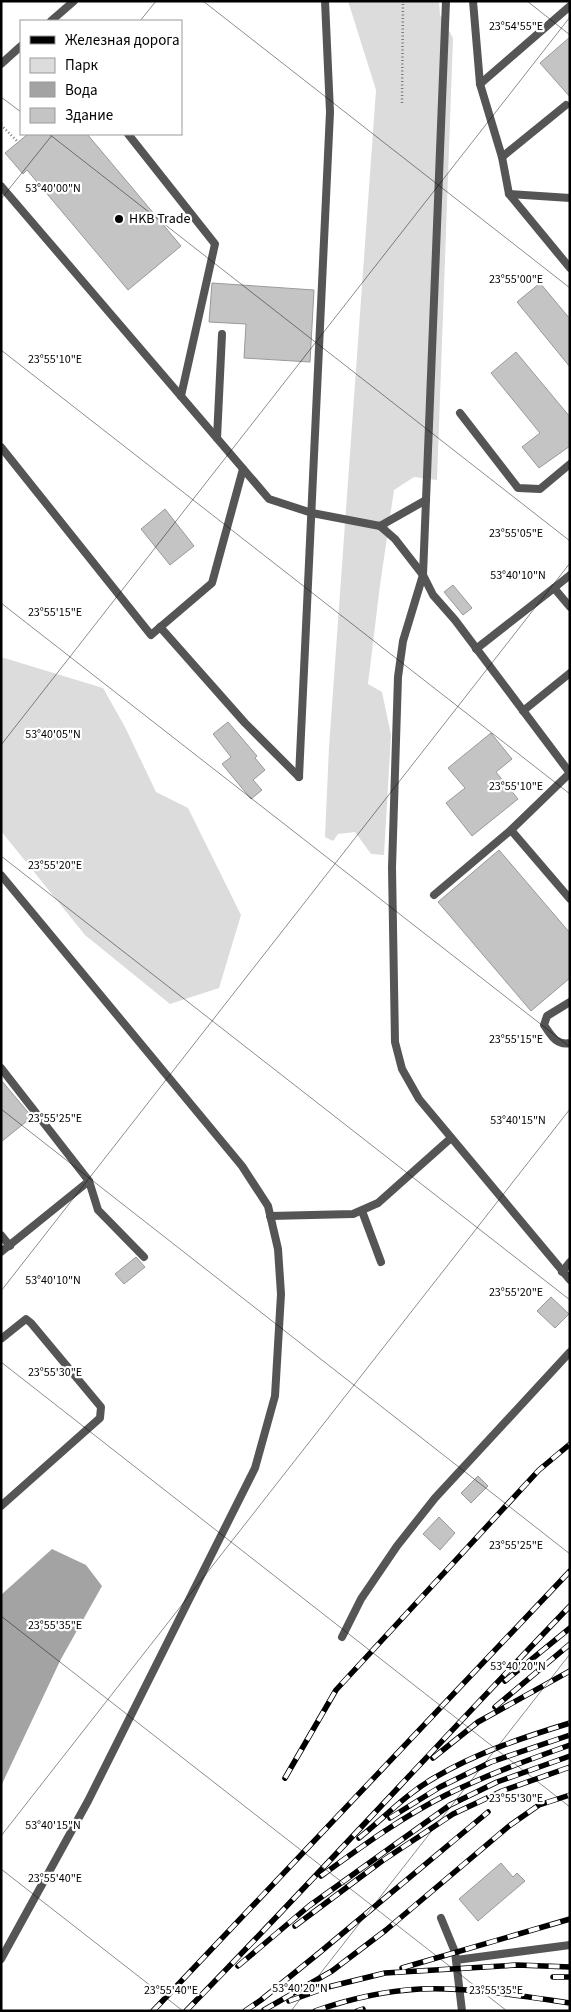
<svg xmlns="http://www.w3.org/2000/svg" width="571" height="2012" font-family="'Source Sans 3',sans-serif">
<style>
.green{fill:#dcdcdc}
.water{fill:#a3a3a3}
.building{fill:#c4c4c4;stroke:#999}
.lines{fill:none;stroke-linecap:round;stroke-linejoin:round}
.path{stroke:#777;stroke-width:2.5;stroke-dasharray:1 2.5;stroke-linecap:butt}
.service{stroke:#555;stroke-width:8}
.rail-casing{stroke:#000;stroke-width:5.5}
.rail{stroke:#fff;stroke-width:4;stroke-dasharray:11;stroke-linecap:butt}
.ticks{fill:none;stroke:#000;stroke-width:1;stroke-opacity:0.45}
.poi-dot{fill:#000;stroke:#fff;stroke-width:2}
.labels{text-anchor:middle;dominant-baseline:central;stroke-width:4.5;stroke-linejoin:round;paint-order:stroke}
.poi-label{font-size:14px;fill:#000;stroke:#fff;text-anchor:start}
.ticks-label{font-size:12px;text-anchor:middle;fill:#000;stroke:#fff;stroke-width:4.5;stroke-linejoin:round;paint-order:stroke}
</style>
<rect width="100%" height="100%" fill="#fff"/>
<g class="green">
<polygon points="348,1 439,1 440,15 453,38 437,480 414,477 394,490 380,585 368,684 382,692 391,735 384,855 371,854 355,832 338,834 333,841 325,837 329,747 376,90"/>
<polygon points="1,657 103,688 125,727 156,792 188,808 241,915 219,988 170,1004 85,935 1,831"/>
</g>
<polygon class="water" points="52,1549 86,1565 102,1586 61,1659 1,1786 1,1595"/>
<g class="building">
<polygon points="570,37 570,97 540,63"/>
<polygon points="28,134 87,134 181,246 128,290 27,170 23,174 5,153"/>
<polygon points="212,283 314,290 310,362 244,358 246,324 209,322"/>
<polygon points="540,283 570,319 570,367 517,302"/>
<polygon points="516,352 570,417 570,446 539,468 522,447 540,433 491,373"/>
<polygon points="165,509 194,546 170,565 141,529"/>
<polygon points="453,585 472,608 463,615 444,592"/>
<polygon points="228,722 257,756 255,758 265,770 253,780 262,790 251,799 222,764 231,757 213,734"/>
<polygon points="491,733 512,759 496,772 518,799 472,836 446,803 465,788 448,768"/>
<polygon points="499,850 570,933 570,978 531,1011 438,902"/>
<polygon points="1,1080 32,1117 1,1142"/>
<polygon points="136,1257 145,1267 124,1284 115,1274"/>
<polygon points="551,1297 569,1314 555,1328 537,1311"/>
<polygon points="478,1476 488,1486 471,1503 461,1493"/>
<polygon points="439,1517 455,1533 440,1550 423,1534"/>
<polygon points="501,1863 513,1877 517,1873 525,1881 478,1921 459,1899"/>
</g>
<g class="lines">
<g class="path">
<polyline points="402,103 403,1"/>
<polyline points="1,125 18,142"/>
</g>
<g class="service">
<polyline points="446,1 423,575 403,641 398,677 392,868 395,1042 402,1069 419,1099 570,1280"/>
<polyline points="473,1 480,84 502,157 509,194 570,198"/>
<polyline points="51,21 74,1"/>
<polyline points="1,64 21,46"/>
<polyline points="480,84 570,6"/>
<polyline points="128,134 215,244 181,396"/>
<polyline points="502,157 566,105"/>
<polyline points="1,186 269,499 312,513 380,526 395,539 423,575 433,595 455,620 570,773"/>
<polyline points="509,194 570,268"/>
<polyline points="460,413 518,488 540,489 570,464"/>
<polyline points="217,438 222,334"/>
<polyline points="1,447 151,635 212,583 243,469"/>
<polyline points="380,526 426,500"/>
<polyline points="554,588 570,575"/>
<polyline points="160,627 245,723 299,777"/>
<polyline points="476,649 554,588 570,607"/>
<polyline points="523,711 570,673"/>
<polyline points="299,777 330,112 325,1"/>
<polyline points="511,830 570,899"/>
<polyline points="1,875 242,1166 268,1206 278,1249 281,1294 275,1396 255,1468 88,1801 1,1959"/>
<polyline points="434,895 511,830 570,773"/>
<path d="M570 1002 547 1016 544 1025C551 1035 556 1046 570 1043"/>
<polyline points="1,1068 89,1181 1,1252"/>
<polyline points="89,1181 98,1210 144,1257"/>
<polyline points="362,1211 381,1262"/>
<polyline points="270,1216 353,1214 378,1203 451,1138"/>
<polyline points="1,1235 10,1246"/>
<polyline points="562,1272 570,1262"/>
<polyline points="1,1339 26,1319 31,1323 101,1407 100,1418 1,1506"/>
<polyline points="342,1637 361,1599 397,1546 435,1498 570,1352"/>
<polyline points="441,1918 455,1952 462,2011"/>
<polyline points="456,1960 570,1945"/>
</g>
<g class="rail-casing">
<g id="rail">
<polyline points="505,1681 570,1628"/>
<polyline points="495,1707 570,1644"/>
<polyline points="433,1758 478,1722 570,1671"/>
<polyline points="285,1778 336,1690 539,1470 570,1444"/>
<polyline points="390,1818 440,1787 491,1762 570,1735"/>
<path d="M359 1838C384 1818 406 1794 434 1778 476 1753 524 1737 570 1723"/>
<path d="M321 1876C361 1847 402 1817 446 1795 486 1775 528 1760 570 1745"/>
<polyline points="295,1926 382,1861 453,1814 502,1791 570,1767"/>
<polyline points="238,1966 309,1906 450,1805 497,1782 570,1756"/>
<polyline points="402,1968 570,1919"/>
<polyline points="553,1977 570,1977"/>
<polyline points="289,2001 328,1987 385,1973 517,1965 570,1967"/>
<polyline points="264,2010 332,1971 386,1930 509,1826 539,1805 570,1795"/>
<polyline points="153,2011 570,1571"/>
<path d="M186 2011C316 1878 441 1740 570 1606"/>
<polyline points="245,2011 261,2000 319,1953 488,1812"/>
<path d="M315 2011C349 1999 384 1991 420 1989 470 1987 521 1996 570 2003"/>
<polyline points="357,2011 363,2009"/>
</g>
</g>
<use href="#rail" class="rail"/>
</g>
<path class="ticks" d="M203 1 570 288M527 1 570 35M140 21 156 1M1 97 21 112M49 134 570 541M1 199 53 134M1 350 570 794M1 603 570 1047M1 745 570 17M1 856 570 1300M1 1109 570 1554M1 1291 570 563M1 1362 570 1807M1 1616 507 2011M1 1836 570 1109M1 1869 183 2011M291 2011 570 1654"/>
<circle class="poi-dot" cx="119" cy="219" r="5"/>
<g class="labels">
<g class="poi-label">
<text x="129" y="219">HKB Trade</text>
</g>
</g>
<g class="ticks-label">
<text x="516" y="30">23°54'55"E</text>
<text x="53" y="192">53°40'00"N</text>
<text x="516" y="283">23°55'00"E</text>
<text x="55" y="363">23°55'10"E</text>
<text x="516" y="537">23°55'05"E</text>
<text x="518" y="579">53°40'10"N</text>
<text x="55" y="616">23°55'15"E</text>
<text x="53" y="738">53°40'05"N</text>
<text x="516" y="790">23°55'10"E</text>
<text x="55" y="869">23°55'20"E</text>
<text x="516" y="1043">23°55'15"E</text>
<text x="55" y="1122">23°55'25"E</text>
<text x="518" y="1124">53°40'15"N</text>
<text x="53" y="1284">53°40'10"N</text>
<text x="516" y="1296">23°55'20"E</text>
<text x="55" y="1376">23°55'30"E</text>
<text x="516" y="1549">23°55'25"E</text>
<text x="55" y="1629">23°55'35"E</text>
<text x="518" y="1670">53°40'20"N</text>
<text x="516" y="1802">23°55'30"E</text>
<text x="53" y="1829">53°40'15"N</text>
<text x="55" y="1882">23°55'40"E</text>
<text x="300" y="1992">53°40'20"N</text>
<text x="171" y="1994">23°55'40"E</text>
<text x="496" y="1994">23°55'35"E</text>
</g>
<rect width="571" height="2012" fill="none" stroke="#000000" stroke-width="5"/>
<rect x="20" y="20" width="162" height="115" fill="#ffffff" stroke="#999999"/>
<rect x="30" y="36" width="25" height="8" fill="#000000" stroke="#999999"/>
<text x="65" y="45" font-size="15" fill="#000000">Железная дорога</text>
<rect x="30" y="58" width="25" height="15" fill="#dcdcdc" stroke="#999999"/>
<text x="65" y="70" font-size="15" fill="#000000">Парк</text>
<rect x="30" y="82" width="25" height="15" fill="#a3a3a3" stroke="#999999"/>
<text x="65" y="95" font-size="15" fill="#000000">Вода</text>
<rect x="30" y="108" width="25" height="15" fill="#c4c4c4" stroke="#999999"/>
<text x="65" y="120" font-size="15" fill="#000000">Здание</text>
</svg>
